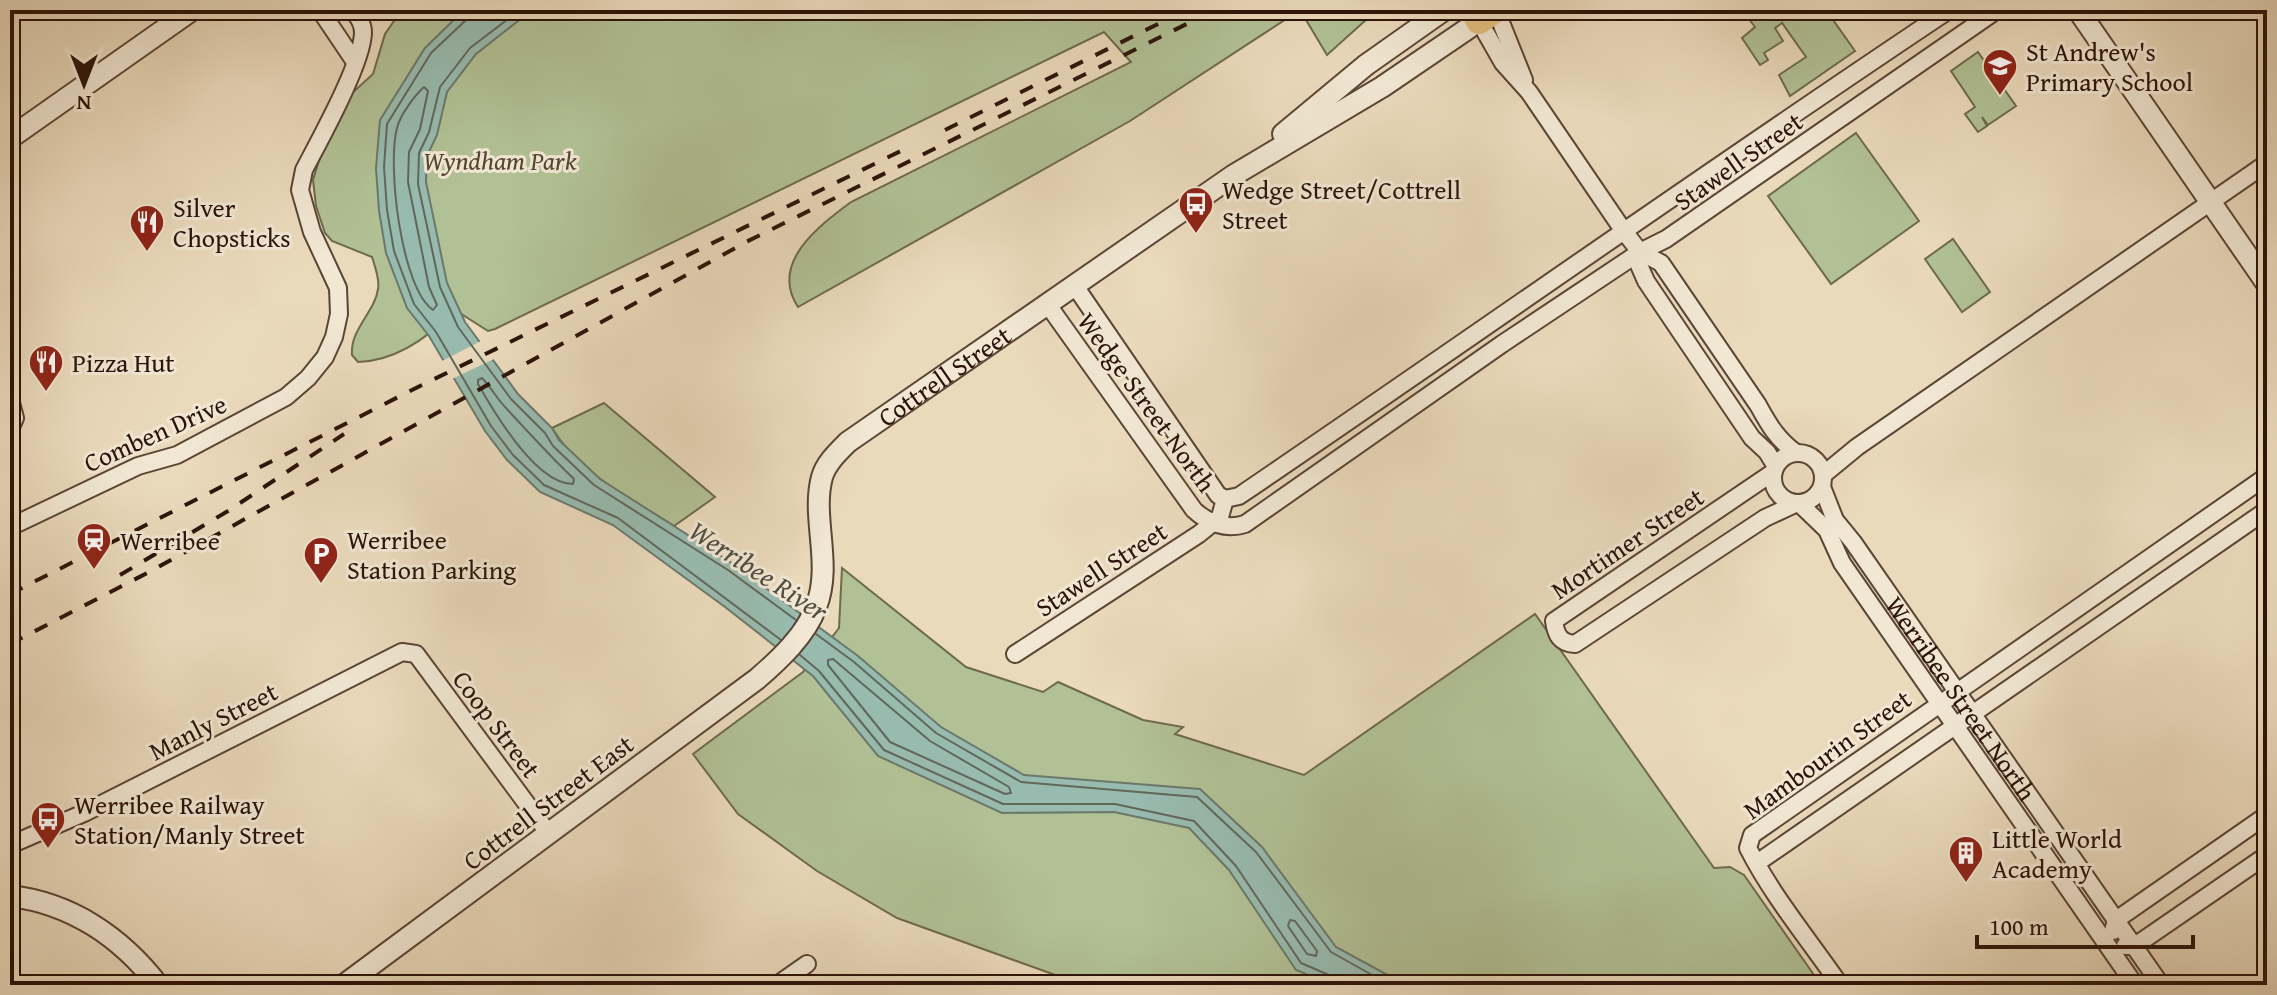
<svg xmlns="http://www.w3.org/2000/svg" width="2277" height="995" font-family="'Gentium Book Plus',serif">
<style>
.green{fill:#b1c195;stroke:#6e6a4e;stroke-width:2}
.water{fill:#98bbaf;stroke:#6c786c;stroke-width:2}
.pier{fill:#eadabc}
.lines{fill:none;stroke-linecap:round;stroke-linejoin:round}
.shore{stroke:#62675c;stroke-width:2}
.minor-casing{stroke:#5b4535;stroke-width:20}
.tertiary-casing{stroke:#5b4535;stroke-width:24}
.primary-casing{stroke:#2b1308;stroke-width:30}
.minor{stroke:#f1e7d3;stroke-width:16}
.tertiary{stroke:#f1e7d3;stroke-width:20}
.primary{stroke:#e5bd7e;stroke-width:26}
.rail{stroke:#2b1308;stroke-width:4;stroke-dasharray:14 14;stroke-linecap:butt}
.labels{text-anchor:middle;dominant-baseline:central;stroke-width:6;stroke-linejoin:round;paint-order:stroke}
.poi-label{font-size:26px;fill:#2b1308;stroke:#f1e7d3;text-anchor:start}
.park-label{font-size:26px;font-style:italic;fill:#534732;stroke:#f1e7d3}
.street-label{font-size:26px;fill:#2b1308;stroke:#f1e7d3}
.water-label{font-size:28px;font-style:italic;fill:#514e42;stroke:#f1e7d3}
</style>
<rect width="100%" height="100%" fill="#eadabc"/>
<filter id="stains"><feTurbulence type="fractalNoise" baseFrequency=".0025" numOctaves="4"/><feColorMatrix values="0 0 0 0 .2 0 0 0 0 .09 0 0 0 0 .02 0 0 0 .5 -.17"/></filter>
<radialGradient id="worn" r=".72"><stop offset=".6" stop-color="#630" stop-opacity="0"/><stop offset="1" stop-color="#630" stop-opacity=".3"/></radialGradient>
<g class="green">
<path d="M410 10H1377L1327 55 1300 10 1130 121 798 307C769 263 819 226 851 202L1131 62 1104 32 495 329 488 331 455 310C430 336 396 361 358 362L352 355C350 329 375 312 378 289 380 279 375 267 372 257L332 241 325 233 316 206 313 180 321 154 351 94 373 74 385 34 394 21Z"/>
<polygon points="1742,10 1826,10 1855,51 1790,96 1779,75 1806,57 1782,23 1775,28 1783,41 1764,53 1768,60 1760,65 1742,38 1755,27"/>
<polygon points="1978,52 2016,106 1988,125 1982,117 1987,126 1978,132 1965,114 1975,107 1951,71"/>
<polygon points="1856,133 1919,221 1831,284 1768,196"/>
<polygon points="1953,239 1990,292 1962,312 1925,259"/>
<path d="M604 403 715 497 674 526C631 499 579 473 552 428Z"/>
<polygon points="842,568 966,667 1043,692 1058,682 1143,720 1183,727 1175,734 1304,775 1535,614 1714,868 1730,867 1744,875 1821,985 1083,985 897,918 817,871 738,814 693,754 803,672 832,637 839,628"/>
</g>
<polygon class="water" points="464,10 532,10 476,54 447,92 437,135 427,156 426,182 447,283 465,322 518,394 552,428 559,440 600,479 732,563 858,656 941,727 1024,775 1200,789 1262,847 1336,947 1406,985 1333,985 1296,970 1229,870 1189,828 1114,812 1002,813 878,756 813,676 725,607 613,525 540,492 507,460 485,431 429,336 407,308 386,253 379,211 376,168 380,120 425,48"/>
<polygon class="pier" points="483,340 496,358 450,380 440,362"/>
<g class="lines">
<g class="shore">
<polyline points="469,10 467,19 431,53 387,124 384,167 387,210 394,251 414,304 436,332 491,426 513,455 544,485 618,518 781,640"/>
<polyline points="520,10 470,48 440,87 429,132 419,153 418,184 440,287 458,327 511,399 545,433 553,446 594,485 728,570 796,620"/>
<path d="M424 87 428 91 420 129 409 152 408 182 429 287 437 305 433 310C401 288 387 165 397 128 400 115 415 95 424 87Z"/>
<path d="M482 378C491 387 497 399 506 408 528 432 550 456 574 479L573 484C536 484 495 414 478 384V380Z"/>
<polyline points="816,634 854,662 936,733 1021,782 1197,797 1256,852 1331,952 1390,985"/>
<polyline points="800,655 819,671 884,750 1003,804 1115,804 1194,821 1236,866 1301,963 1329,975 1333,985"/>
<polygon points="833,659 930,741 1009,787 1011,793 1005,794 890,742 828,665 828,660"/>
<polygon points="1290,920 1295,921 1317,951 1316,956 1307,954 1288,926"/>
</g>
<g class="minor-casing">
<g id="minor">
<polyline points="320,10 355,62"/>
<polyline points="1496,10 1524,80"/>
<path d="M1479 21 1503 63 1529 92 1623 230 1640 252 1661 263 1758 405C1769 425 1777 439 1796 453"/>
<polyline points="1640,252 1639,265 1646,281 1752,438 1767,452 1775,465"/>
<polyline points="1075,286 1218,495 1225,499"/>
<path d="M1048 305 1194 510C1208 523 1226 530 1245 524L1502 344 1640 252 1666 239 1997 10"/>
<polyline points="10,399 15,418 10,429"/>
<circle cx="1798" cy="478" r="25"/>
<path d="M1772 473 1554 621C1556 635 1560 643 1575 644L1765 518 1795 504"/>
<polyline points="1823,475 1857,447 2267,163"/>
<path id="s1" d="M1822 487 1835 520 1853 542 2161 985"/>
<path d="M1225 499 1239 496C1476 335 1710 169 1949 10"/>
<polyline points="1800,504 1827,530 1842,563 2135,985"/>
<path d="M10 527 138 466 177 455 286 397 308 378 325 357 334 337 339 314 338 288 312 232 300 190 304 170C320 139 362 64 363 33 363 23 358 17 353 10"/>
<polyline points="1015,654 1199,534 1220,517 1225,499"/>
<polyline points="10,845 84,813 402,652 416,654 549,834"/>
<polyline points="1757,863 2267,510"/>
<polyline points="2113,931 2116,920 2267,815"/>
<polyline points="2125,946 2134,946 2142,941 2267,855"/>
<polyline points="777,985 807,964"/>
<path d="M1840 985C1809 940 1773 897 1748 848L1752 835 2267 476"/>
</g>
</g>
<g class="tertiary-casing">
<g id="tertiary">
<polyline points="2078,10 2267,284"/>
<polyline points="1283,134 1366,65 1444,10"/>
<polyline points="10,138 192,10"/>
<path d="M10 896C71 903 121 937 158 985"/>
<path id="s2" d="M344 985 757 679C779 660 806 635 816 607 833 564 811 518 822 477 826 463 838 452 848 442L1234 175 1382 87 1479 21"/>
</g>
</g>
<g class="primary-casing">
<polyline id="primary" points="1473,10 1479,21 1495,10"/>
</g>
<use href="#minor" class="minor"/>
<use href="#tertiary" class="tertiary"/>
<use href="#primary" class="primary"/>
<g class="rail">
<polyline points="945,130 1186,10"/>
<polyline points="120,575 228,511 344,434"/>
<polyline points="10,594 422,385 909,147"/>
<polyline points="10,644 151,571 746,242 1215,10"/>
</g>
</g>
<defs>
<g id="school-pin" transform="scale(1.8)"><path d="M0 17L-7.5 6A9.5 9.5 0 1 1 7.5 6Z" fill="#8f2418" stroke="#f1e7d3"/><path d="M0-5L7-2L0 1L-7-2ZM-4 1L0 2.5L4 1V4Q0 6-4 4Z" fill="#fff"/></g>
<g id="bus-pin" transform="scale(1.8)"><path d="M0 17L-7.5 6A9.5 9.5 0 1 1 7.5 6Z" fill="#8f2418" stroke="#f1e7d3"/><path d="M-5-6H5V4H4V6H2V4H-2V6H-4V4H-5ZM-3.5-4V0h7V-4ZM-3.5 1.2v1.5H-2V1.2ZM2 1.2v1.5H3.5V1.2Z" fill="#fff"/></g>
<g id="restaurant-pin" transform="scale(1.8)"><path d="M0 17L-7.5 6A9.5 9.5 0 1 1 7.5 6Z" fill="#8f2418" stroke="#f1e7d3"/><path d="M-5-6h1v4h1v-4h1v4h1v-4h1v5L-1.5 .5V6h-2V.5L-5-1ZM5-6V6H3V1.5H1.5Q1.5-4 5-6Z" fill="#fff"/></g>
<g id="station-pin" transform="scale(1.8)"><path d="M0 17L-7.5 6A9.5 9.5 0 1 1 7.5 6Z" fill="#8f2418" stroke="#f1e7d3"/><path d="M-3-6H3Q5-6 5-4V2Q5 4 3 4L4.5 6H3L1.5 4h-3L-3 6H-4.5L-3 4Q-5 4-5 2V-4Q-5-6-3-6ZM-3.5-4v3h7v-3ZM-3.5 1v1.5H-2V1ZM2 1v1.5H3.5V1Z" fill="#fff"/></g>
<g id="parking-pin" transform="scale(1.8)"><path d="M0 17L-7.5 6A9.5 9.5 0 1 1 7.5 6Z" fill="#8f2418" stroke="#f1e7d3"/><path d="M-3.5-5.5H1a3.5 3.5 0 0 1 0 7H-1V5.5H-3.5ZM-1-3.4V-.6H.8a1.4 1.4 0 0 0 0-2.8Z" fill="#fff"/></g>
<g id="building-pin" transform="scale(1.8)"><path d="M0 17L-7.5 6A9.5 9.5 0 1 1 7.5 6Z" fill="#8f2418" stroke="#f1e7d3"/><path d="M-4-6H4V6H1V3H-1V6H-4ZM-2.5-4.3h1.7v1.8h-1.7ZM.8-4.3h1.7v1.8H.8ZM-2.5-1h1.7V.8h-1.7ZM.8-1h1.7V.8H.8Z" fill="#fff"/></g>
</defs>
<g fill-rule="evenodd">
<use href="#school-pin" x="2000" y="66"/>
<use href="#bus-pin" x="1196" y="204"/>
<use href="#restaurant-pin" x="147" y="222"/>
<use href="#restaurant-pin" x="46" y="362"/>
<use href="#station-pin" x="94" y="540"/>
<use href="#parking-pin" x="321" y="554"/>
<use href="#bus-pin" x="48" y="819"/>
<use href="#building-pin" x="1966" y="853"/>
</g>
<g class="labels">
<g class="poi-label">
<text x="2026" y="51">St Andrew's<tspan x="2026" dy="30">Primary School</tspan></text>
<text x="1222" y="189">Wedge Street/Cottrell<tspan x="1222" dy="30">Street</tspan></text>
<text x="173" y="207">Silver<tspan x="173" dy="30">Chopsticks</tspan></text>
<text x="72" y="362">Pizza Hut</text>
<text x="347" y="539">Werribee<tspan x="347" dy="30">Station Parking</tspan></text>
<text x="120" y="540">Werribee</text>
<text x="74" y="804">Werribee Railway<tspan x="74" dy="30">Station/Manly Street</tspan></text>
<text x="1992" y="838">Little World<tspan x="1992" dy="30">Academy</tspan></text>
</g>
<g class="park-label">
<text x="500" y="160">Wyndham Park</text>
</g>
<g class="street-label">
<text transform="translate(1738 161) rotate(-35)">Stawell Street</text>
<text stroke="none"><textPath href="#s2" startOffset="900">Cottrell Street</textPath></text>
<text transform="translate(1147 402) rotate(54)">Wedge Street North</text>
<text transform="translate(155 433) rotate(-24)">Comben Drive</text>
<text transform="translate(1627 543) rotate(-34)">Mortimer Street</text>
<text transform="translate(1101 569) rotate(-33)">Stawell Street</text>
<text stroke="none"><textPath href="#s1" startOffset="254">Werribee Street North</textPath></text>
<text transform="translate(213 721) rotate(-27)">Manly Street</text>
<text transform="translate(497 724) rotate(53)">Coop Street</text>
<text transform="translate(1827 754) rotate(-36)">Mambourin Street</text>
<text transform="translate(548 802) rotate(-37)">Cottrell Street East</text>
</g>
<g class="water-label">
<text transform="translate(759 570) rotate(33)">Werribee River</text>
</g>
</g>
<rect width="2277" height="995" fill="none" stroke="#eadabc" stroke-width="40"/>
<rect x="12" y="12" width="2253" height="971" fill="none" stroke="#2b1308" stroke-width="4"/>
<rect x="20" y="20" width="2237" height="955" fill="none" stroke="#2b1308" stroke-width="2"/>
<g transform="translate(84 84) rotate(180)" stroke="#f1e7d3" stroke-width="6" paint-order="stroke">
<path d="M0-6L14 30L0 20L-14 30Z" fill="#2b1308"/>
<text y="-12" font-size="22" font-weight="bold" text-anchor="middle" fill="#2b1308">N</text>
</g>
<path d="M1977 935v12h216v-12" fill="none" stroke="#2b1308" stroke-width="4"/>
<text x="1989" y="935" font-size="24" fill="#2b1308" stroke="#f1e7d3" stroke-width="6" paint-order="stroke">100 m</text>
<rect width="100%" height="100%" filter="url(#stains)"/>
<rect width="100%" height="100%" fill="url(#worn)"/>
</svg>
